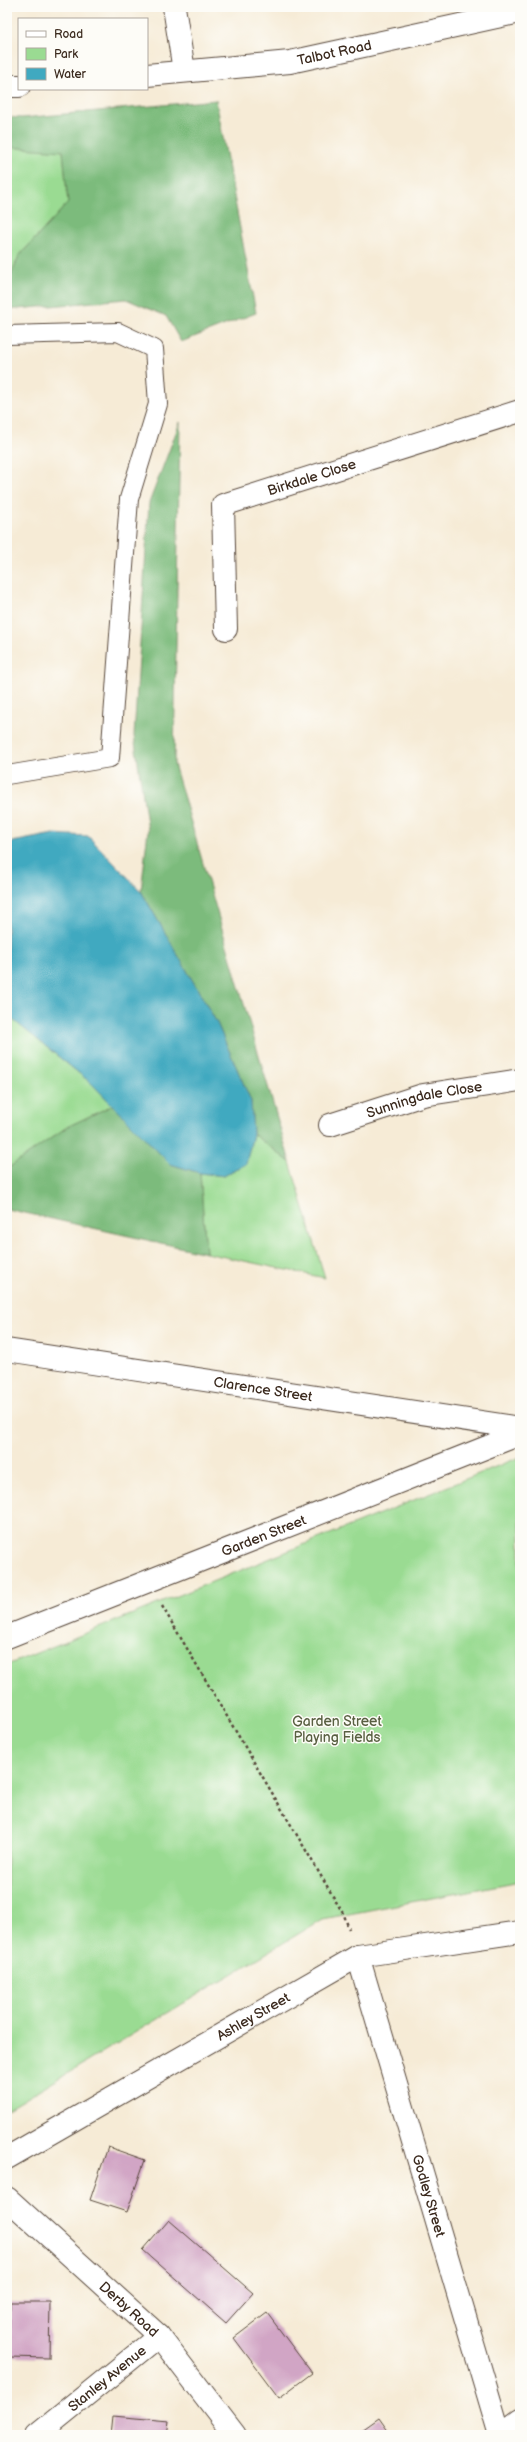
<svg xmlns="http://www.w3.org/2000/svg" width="527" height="2442" font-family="'Balsamiq Sans',sans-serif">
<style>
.green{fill:#9adb92;stroke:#6a8258}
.forest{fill:#7bbb7c;stroke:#5b724d}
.water{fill:#40a9c0;stroke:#3e6a6f}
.building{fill:#d1a5c5}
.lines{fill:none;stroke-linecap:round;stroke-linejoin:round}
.lane-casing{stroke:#57473a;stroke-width:20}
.street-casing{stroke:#57473a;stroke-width:24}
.secondary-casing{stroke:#57473a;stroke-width:24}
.path{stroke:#57473a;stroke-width:2.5;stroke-dasharray:3 3;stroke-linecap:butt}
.lane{stroke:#fff;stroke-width:18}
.street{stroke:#fff;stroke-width:22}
.secondary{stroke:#fff;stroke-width:22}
.labels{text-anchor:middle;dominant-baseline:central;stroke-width:3;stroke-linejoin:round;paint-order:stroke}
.street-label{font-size:14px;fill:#3b2a1e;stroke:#fdfcf7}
.park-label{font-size:14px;fill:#585f41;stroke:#fdfcf7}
</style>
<rect width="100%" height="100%" fill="#fdfcf7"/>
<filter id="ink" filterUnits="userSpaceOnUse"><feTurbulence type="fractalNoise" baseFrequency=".025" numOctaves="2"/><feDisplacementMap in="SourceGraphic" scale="8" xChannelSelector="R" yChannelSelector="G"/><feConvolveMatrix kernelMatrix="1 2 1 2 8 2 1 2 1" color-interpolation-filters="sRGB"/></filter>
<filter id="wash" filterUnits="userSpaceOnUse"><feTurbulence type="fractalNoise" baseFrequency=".012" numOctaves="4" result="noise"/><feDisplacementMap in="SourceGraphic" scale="16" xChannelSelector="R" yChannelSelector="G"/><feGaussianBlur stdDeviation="0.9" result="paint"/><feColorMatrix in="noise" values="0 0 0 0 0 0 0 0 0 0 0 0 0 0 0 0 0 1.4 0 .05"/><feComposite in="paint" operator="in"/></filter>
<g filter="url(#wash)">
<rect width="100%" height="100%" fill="#f6ebd6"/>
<g class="green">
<polygon points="7,147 63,150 68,203 19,256 7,285"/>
<polygon points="7,1015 91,1083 113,1105 67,1127 7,1169"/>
<polygon points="253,1134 290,1162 325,1278 206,1253 200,1173 224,1176 246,1164"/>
<polygon points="520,1457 520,1881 323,1919 7,2110 7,1665"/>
</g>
<g class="forest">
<polygon points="216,100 256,313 181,342 166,316 126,299 7,310 7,285 19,256 68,203 63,151 7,147 7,117 22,118"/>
<polygon points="180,422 174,764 290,1162 253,1134 251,1101 217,1023 141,891 148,830 134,736 149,503"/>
<polygon points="113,1105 170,1164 200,1173 206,1253 7,1209 7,1169 67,1127"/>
</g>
<polygon class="water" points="53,834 88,836 141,891 217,1023 251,1101 253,1134 246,1164 224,1176 200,1173 170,1164 91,1083 7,1015 7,843"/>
<g id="blocks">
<g class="building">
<polygon points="108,2147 145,2160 127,2212 90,2200"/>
<polygon points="169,2220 253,2293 226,2323 143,2250"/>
<polygon points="10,2302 50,2302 49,2358 9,2357"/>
<polygon points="267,2313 312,2373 279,2398 234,2338"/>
<polygon points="113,2416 169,2421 167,2435 111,2435"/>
<polygon points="379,2418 391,2435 355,2435"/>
</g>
</g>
</g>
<g filter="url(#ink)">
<use href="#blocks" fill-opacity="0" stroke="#57473a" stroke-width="1"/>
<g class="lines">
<g class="lane-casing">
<polyline id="lane" points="7,335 118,332 154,349 158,404 129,499 110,758 7,775"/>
</g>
<g class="street-casing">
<g id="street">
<polyline points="174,7 184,71"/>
<path id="s1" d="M226 629 223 505 520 411"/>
<path id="s2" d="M330 1125 423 1095 520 1080"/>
<path id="s3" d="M7 1350 520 1428"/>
<path id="s4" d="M7 1637 520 1434"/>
<path id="s5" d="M358 1956 500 2435"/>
<path id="s6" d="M7 2158 358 1956 520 1932"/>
<path id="s7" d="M7 2198 159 2336 235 2435"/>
<path id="s8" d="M37 2435 159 2336"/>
<polyline points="500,2435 520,2420"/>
</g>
</g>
<g class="secondary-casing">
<g id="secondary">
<path id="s9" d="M147 75 290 62 520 12"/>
<polyline points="7,86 19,86"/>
</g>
</g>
<polyline class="path" points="162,1606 344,1915 349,1929"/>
<use href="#lane" class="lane"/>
<use href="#street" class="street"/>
<use href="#secondary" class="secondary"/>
</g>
</g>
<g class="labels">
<g class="street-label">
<text stroke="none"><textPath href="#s9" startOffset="189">Talbot Road</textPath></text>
<text stroke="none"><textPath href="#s1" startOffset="217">Birkdale Close</textPath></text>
<text stroke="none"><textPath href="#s2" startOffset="98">Sunningdale Close</textPath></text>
<text stroke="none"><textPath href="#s3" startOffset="259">Clarence Street</textPath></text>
<text stroke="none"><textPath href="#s4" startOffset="276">Garden Street</textPath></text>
<text stroke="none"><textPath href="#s6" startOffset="284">Ashley Street</textPath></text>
<text stroke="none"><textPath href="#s5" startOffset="250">Godley Street</textPath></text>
<text stroke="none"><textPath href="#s7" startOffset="165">Derby Road</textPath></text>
<text stroke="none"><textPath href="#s8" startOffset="90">Stanley Avenue</textPath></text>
</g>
<g class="park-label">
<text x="337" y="1721">Garden Street<tspan x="337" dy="16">Playing Fields</tspan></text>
</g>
</g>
<rect width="527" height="2442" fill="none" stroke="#fdfcf7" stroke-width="24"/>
<rect x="18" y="18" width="130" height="72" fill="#fdfcf7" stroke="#afa8a0"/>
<rect x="26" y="31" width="20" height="6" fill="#ffffff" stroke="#afa8a0"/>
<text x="54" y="38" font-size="12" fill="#3b2a1e">Road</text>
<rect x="26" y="48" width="20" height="12" fill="#9adb92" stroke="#afa8a0"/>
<text x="54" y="58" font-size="12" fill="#3b2a1e">Park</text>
<rect x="26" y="68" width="20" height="12" fill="#40a9c0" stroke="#afa8a0"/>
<text x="54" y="78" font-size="12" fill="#3b2a1e">Water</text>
</svg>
